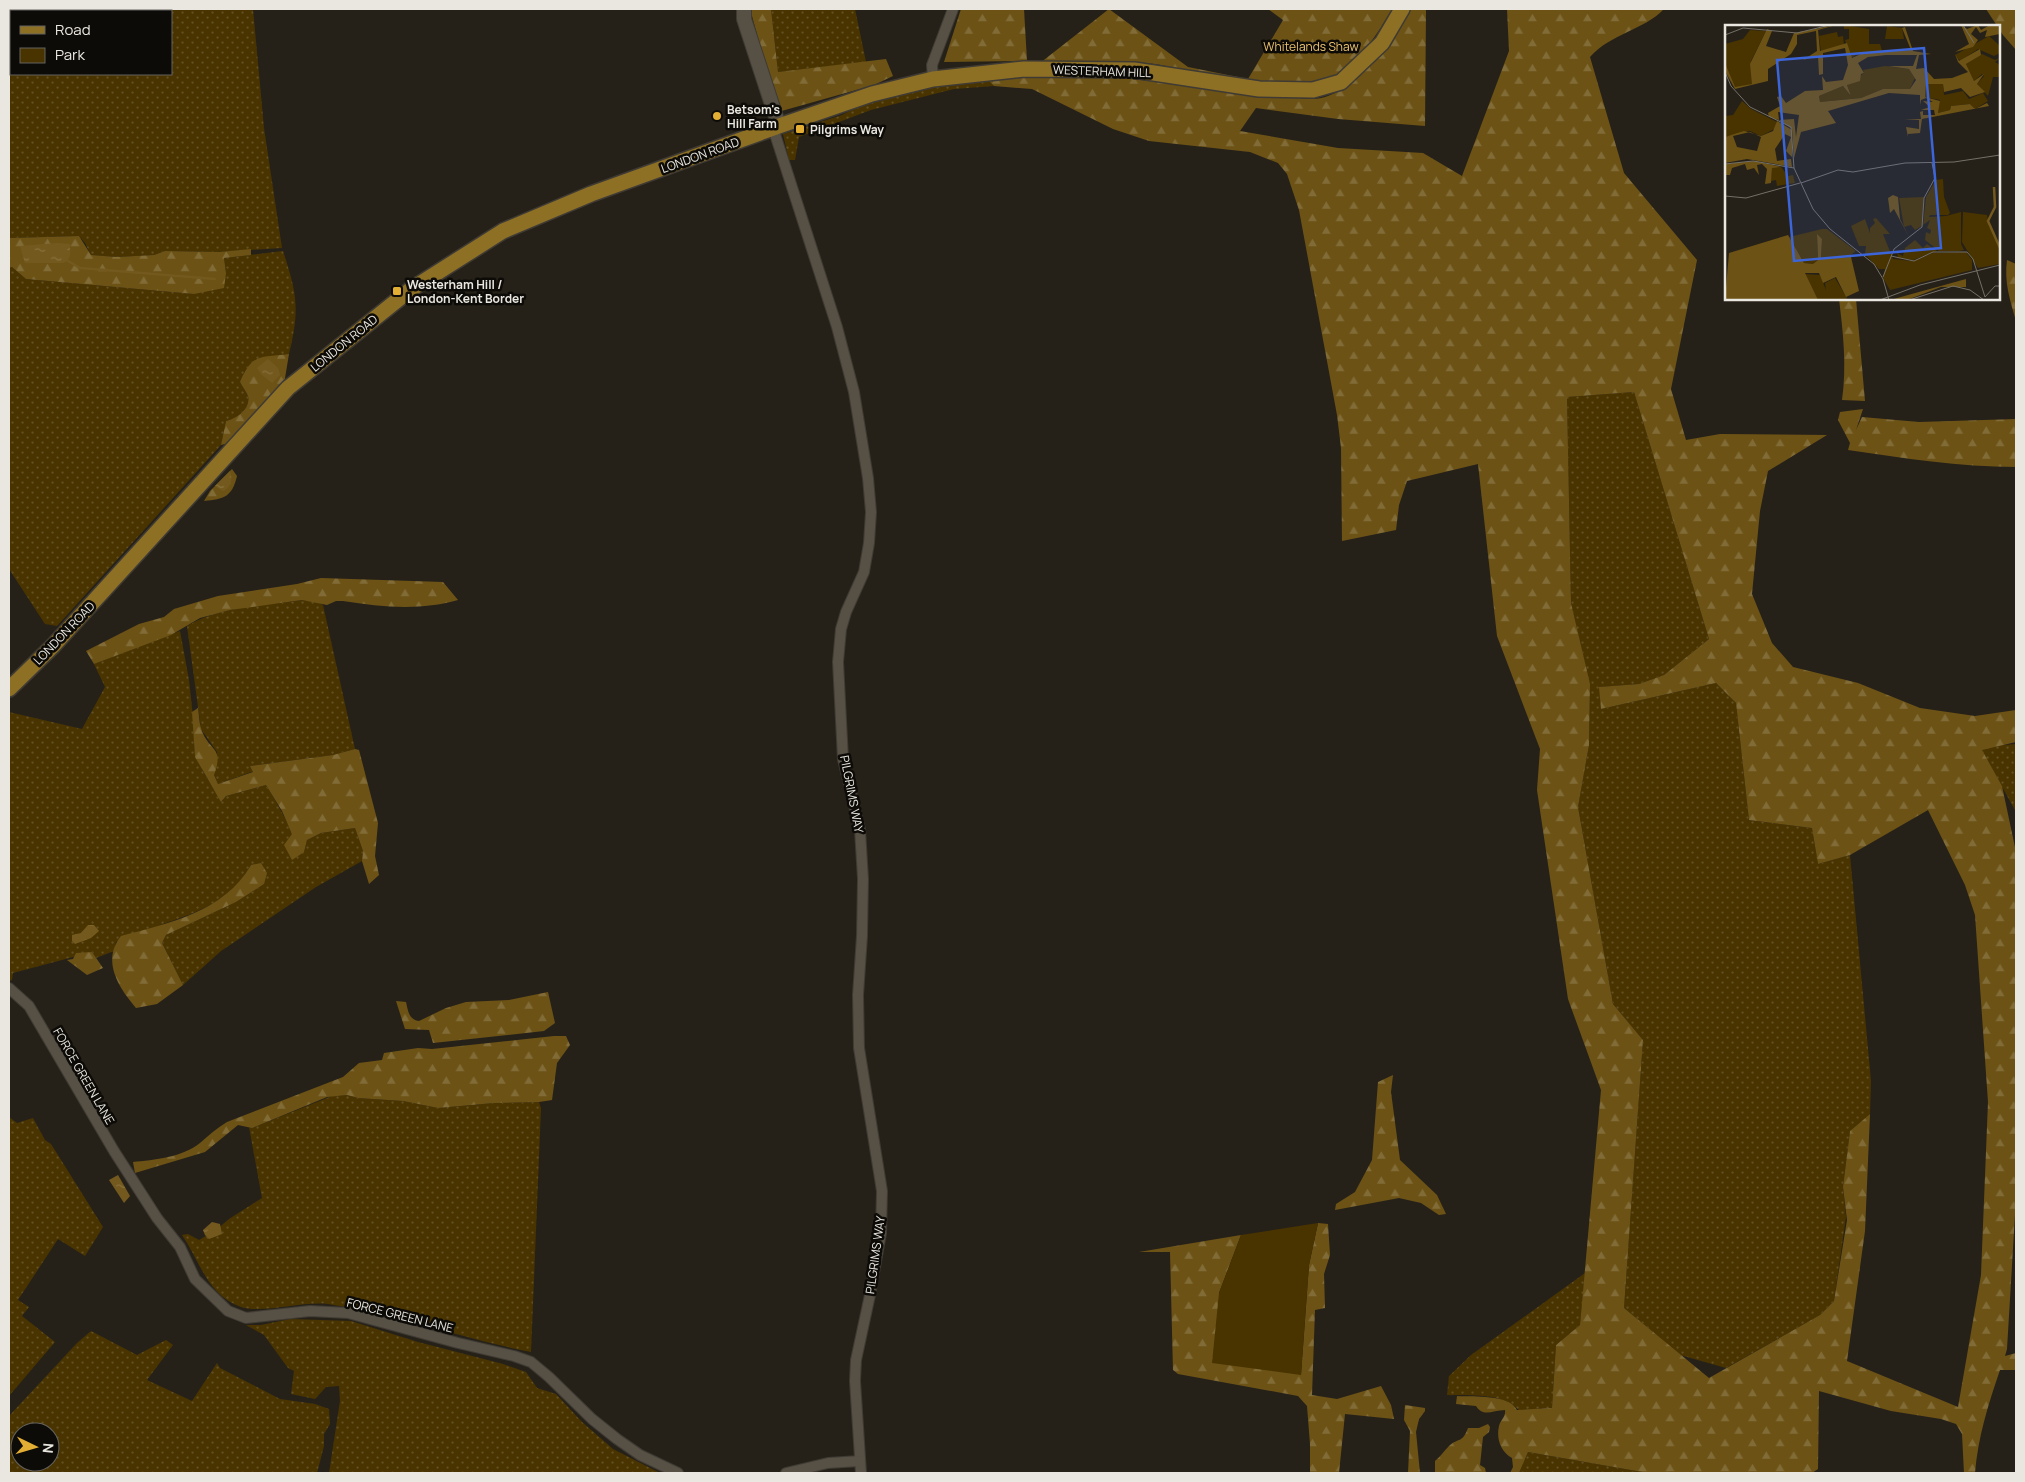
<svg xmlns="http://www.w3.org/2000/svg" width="2025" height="1482" font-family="Manrope,sans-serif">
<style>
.grass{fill:url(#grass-dots);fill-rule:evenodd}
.forest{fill:url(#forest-firs);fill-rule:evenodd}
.park{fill:#493400}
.water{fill:url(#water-ripples)}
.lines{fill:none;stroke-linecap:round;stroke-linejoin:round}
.stream{stroke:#74591e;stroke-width:2.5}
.street-casing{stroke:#3f3b34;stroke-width:12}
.secondary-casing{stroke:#3f3b34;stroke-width:16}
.primary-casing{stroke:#3f3b34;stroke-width:18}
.street{stroke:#565045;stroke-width:10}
.secondary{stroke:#565045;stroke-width:14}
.primary{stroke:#8e7025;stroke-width:15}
.poi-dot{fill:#e3ae34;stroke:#0d0b07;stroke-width:2}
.labels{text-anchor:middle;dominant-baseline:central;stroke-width:5;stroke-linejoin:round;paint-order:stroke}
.park-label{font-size:12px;fill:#ebc26e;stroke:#0d0b07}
.street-label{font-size:12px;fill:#eae7e0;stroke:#0d0b07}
.poi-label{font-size:12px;font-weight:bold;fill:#eae7e0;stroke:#0d0b07;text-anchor:start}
.inset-river{fill:none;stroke:#74591e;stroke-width:2.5}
.inset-road{fill:none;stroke:#747068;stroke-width:1}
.view{fill:#3c65d9;fill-opacity:0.15;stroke:#3c65d9;stroke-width:2.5}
.inset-edge{fill:none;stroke:#eae7e0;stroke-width:2.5}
</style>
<defs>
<pattern id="grass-dots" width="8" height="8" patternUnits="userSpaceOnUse" patternTransform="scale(1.25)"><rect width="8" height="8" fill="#493400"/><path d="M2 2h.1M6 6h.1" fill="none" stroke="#635125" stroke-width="1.8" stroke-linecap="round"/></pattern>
<pattern id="forest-firs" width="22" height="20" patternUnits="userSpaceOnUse" patternTransform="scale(1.25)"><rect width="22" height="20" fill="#6c5215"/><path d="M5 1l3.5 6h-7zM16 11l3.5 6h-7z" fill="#816b37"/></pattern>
<pattern id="water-ripples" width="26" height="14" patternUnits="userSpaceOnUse" patternTransform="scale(1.25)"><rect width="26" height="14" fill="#74591e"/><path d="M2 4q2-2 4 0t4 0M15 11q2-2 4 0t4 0" fill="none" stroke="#88713e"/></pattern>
</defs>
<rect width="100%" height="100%" fill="#262118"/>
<g class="grass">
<polygon points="149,9 253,9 264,128 282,248 216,252 165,251 154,255 117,257 91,255 85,243 79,236 9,238 9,74 171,74 171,11 144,11"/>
<polygon points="771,9 855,9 866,62 778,72"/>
<polygon points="987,79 994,86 954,89 871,110 799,137 795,160 789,160 783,134 842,115 863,104 915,90"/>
<path d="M283 251C297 294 300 309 289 354L277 356 240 382C242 386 246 391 248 396 251 409 236 419 226 421L221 445 57 626 45 624 9 569V268L12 267 26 279 194 294 226 273 224 258Z"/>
<polygon points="1634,392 1709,639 1664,675 1639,684 1600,687 1601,709 1716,683 1736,703 1749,820 1812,828 1818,864 1850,855 1871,1081 1870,1114 1850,1131 1843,1187 1846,1217 1834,1301 1820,1315 1726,1368 1680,1355 1624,1308 1643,1040 1613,1004 1578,807 1589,745 1590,687 1571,603 1567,397"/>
<path d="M302 600 317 602 323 605 355 749 333 755 250 766 254 771 218 784 214 775 217 752 201 729 187 626C221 606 264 606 302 600Z"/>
<path d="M180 631 189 680 195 735C189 756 211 784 222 801L226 796 266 785C280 807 290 830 304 852L307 840 321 833 355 828 363 851 362 861 316 887 221 951 183 985 162 943 166 935 236 902 264 884 251 865C232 900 199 912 163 924 148 930 132 936 116 942L114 951 96 958 92 952 13 973 12 980 9 981V712L82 729 105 687 94 664Z"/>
<polygon points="2016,744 2016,812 1980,747"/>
<path d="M347 1095 358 1098 403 1101 438 1108 494 1103 539 1102 541 1108 531 1352C463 1339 397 1314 328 1304 301 1301 264 1314 241 1307 207 1295 200 1261 182 1235L188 1234 199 1240 216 1230 229 1219 262 1198 249 1127 252 1128 332 1096Z"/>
<polygon points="9,1117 17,1123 33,1118 45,1140 51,1144 103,1227 85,1256 58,1239 18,1300 29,1307 22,1316 55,1342 9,1396"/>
<path d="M1585 1273 1580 1325 1556 1345 1552 1408 1519 1410C1501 1392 1470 1396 1447 1395L1449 1376 1471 1355Z"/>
<polygon points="290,1319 351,1321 418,1342 503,1364 526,1372 537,1388 556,1394 582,1422 613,1449 660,1473 329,1473 340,1401 339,1386 326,1387 315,1399 291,1394 294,1371 288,1368 264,1335 246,1325 261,1325"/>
<path d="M91 1331 137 1355 166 1340 173 1345 147 1380 192 1401 217 1363 220 1368 280 1399 315 1404 329 1409 330 1424 324 1434V1446L317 1473H9V1416L77 1343ZM20 1432H50V1462H20Z"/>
<polygon points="1528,1452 1648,1473 1519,1473"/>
</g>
<g class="forest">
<polygon points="9,9 149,9 144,11 11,11 11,72 9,74"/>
<polygon points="752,9 771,9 778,72 886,59 893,76 874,85 778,112 752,16"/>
<polygon points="961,9 1024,9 1027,61 944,62"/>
<path d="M1109 9 1188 67 1248 79 1283 20 1268 9H1392C1377 34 1362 59 1337 76 1308 96 1222 80 1187 73 1180 72 1173 67 1166 66 1127 58 1080 63 1040 63Z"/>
<path d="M1410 9H1426L1425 126 1338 119 1256 108 1240 131 1338 148 1423 153 1462 176 1509 51 1507 9H1664C1644 30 1610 34 1590 57L1624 173 1697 260 1671 389 1686 440 1720 434 1827 435 1768 471 1760 511 1752 594 1772 643 1793 667 1858 683 1920 708 1975 716 2016 710V742L1982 750 2002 786 2016 852V1198L2007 1349 2005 1356 2016 1353V1370H2000C1988 1405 1978 1437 1975 1473H1964L1962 1434 1956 1424 1941 1419 1891 1411 1819 1391 1818 1469 1812 1473H1648L1528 1452 1519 1473H1510L1513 1467 1512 1458C1501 1452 1496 1439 1499 1426 1501 1419 1506 1417 1505 1410 1492 1410 1484 1418 1476 1406L1456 1404 1457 1396C1473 1397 1509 1394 1517 1410L1552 1408 1556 1345 1580 1325 1601 1090 1568 999 1537 790 1540 749 1497 636 1478 464 1407 481 1399 505 1396 530 1342 541 1341 448 1337 415 1299 210 1287 174 1278 163 1250 152 1149 141 1113 129 1032 89 994 86 987 79C1046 71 1110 76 1169 83 1209 88 1247 94 1286 97 1299 98 1317 101 1328 96 1364 83 1390 40 1410 9ZM1634 392 1709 639 1664 675 1639 684 1599 687 1601 709 1716 683 1736 703 1749 820 1812 828 1818 864 1850 855 1928 810 1965 885 1975 915 1988 1102 1981 1275 1958 1407 1847 1361 1865 1231 1870 1114 1850 1131 1843 1187 1847 1220 1834 1301 1820 1315 1709 1378 1624 1308 1643 1040 1613 1004 1578 807 1589 745 1590 684 1571 603 1567 397Z"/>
<polygon points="1986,9 2016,9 2016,50 2003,35"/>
<polygon points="79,236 91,255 117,257 154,255 165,251 219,252 251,249 251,255 224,258 226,273 224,288 194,294 26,279 12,267 9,268 9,238"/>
<path d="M2007 260 2016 264V321C2010 300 2004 282 2007 260Z"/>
<path d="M1839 299H1856L1865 401 1842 400C1847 367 1843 331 1839 299Z"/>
<path d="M289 354 284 384 229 443 221 445 226 421C236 419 251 409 248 396 246 391 242 386 240 382 253 352 261 358 289 354Z"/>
<path d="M1863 409 1856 430 1862 417 1919 422 2016 419V467C1960 467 1903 458 1848 450L1850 443 1838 420 1840 412Z"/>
<path d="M232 469 237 476C232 497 224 499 204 501L210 491Z"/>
<path d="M321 578 443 582 458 600C419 611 382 607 343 601H336L327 605 302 600 230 610 200 618 171 635 94 664 86 651 139 624 164 617 174 609 218 596 297 584Z"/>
<path d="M198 708C199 714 199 722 201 728 208 752 225 745 214 775L218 784 253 772 250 766 333 755 355 749 359 750 378 823 375 856 379 875 369 884 362 861 363 851 355 828 321 833 307 840 304 852 292 860 284 845 292 834 282 811 266 785 226 796 221 802 195 757 192 712Z"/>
<path d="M261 863 267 873 264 884 236 902 166 935 162 943 183 985 157 1004 136 1008C119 988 101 961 121 936 169 923 224 912 251 865Z"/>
<polygon points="92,952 103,968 87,975 67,960 73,959 76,953"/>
<path d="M548 992 555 1023 544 1031 433 1043 429 1030 405 1029 396 1001 406 1002C408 1011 409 1020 419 1021L446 1008 466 1002 509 1000Z"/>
<path d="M554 1036H566L570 1045 557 1063 552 1100 539 1102 494 1103 438 1108 403 1101 358 1098 347 1095 327 1097 252 1128 238 1125 205 1152 135 1173 133 1162C154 1160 183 1157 200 1143 209 1135 217 1128 227 1122L343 1077 359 1063 382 1060 384 1053 418 1048 432 1049Z"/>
<polygon points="1393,1075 1391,1092 1400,1160 1437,1195 1446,1214 1439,1215 1421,1203 1399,1198 1335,1210 1336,1204 1355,1192 1372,1160 1378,1082"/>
<polygon points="1318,1223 1328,1224 1330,1255 1324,1274 1325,1308 1315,1310 1312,1395 1337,1399 1381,1386 1391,1405 1394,1419 1345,1414 1339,1473 1310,1473 1310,1444 1307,1406 1298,1396 1178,1374 1173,1370 1170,1252 1139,1252 1241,1235 1219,1293 1301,1375 1309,1265"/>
<polygon points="1405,1405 1425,1408 1425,1411 1419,1419 1416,1432 1420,1473 1408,1473 1410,1431 1404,1420"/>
<path d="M1488 1424 1490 1427 1489 1432 1483 1437 1480 1465 1485 1468 1486 1473H1435V1461C1441 1456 1444 1451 1449 1446 1459 1437 1462 1444 1468 1428H1479Z"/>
</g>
<polygon class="park" points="1318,1223 1309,1265 1301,1375 1212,1363 1219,1293 1241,1235"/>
<g class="water">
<path d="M57 243 70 244C70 252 72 260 63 263H25L20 246Z"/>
<polygon points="268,359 278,368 280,375 272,383 262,375 257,368"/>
<path d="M230 471C233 479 231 488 223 491L215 486Z"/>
<polygon points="88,925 94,925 99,931 91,938 75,944 72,941 72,935 81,933"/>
<polygon points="118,1175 130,1196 124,1203 109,1180"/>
<polygon points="212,1222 220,1224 222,1234 209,1239 205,1235 203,1230"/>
</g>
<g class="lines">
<polyline class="stream" points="68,261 80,268 215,279"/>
<g class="street-casing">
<g id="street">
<polyline points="933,79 932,65 953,9"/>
<polyline points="773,128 837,327 854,392 868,478 871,512 869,543 864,572 846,612 841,629 838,662 843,759 860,830 863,879 862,936 858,995 859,1048 882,1191 881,1233 870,1295 856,1360 855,1381 861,1473"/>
<polyline points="9,988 29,1006 114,1151 157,1218 180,1247 195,1279 228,1311 246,1318 310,1311 348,1313 458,1343 514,1356 531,1362 549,1377 592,1419 617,1439 640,1455 678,1473"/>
<polyline points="786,1473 828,1463 860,1461"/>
</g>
</g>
<g class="secondary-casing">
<polyline id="secondary" points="744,9 744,19 779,126"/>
</g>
<g class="primary-casing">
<polyline id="primary" points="9,689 53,646 288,388 410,290 503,231 591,194 779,126 872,94 933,79 1024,69 1134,70 1259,89 1313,90 1341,82 1382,43 1402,9"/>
</g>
<use href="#street" class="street"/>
<use href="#secondary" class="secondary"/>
<use href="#primary" class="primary"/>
</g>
<g class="poi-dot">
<circle cx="717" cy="116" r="5"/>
<rect x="795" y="124" width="10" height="10" rx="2.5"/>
<rect x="392" y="286" width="10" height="10" rx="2.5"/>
</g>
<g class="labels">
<g class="park-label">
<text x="1311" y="46">Whitelands Shaw</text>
</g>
<g class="street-label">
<text transform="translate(1102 71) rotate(2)">WESTERHAM HILL</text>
<text transform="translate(700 155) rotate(-20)">LONDON ROAD</text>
<text transform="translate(344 343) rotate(-39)">LONDON ROAD</text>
<text transform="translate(64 633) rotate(-46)">LONDON ROAD</text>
<text transform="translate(852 794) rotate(79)">PILGRIMS WAY</text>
<text transform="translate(84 1076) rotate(60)">FORCE GREEN LANE</text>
<text transform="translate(875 1255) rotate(-82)">PILGRIMS WAY</text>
<text transform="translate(400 1315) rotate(14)">FORCE GREEN LANE</text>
</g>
<g class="poi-label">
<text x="727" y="109">Betsom's<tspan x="727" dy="14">Hill Farm</tspan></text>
<text x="810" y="129">Pilgrims Way</text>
<text x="407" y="284">Westerham Hill /<tspan x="407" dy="14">London-Kent Border</tspan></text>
</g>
</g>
<g transform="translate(1725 25)">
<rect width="275" height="275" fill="#262118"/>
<path d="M119 0 144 4V19H155L157 26 134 28 126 33 120 15 124 14V4H119ZM162 1 177 3 179 14H160ZM25 5 41 6 26 36 28 59 10 63 0 41V19L18 14ZM112 7 113 12 118 11 119 20 96 27 94 11ZM264 11 275 21V28L269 31 253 24 235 36 230 30ZM257 29 270 35 275 33 270 37 275 40V52H268L263 71 252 59 259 51 257 49 249 56 241 39ZM160 41 184 44 190 53 185 64H158L136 73 95 77 94 71 118 61 126 71 122 60 139 48 138 45ZM201 59H218L219 70 238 66 244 74 258 68 263 76 250 84 245 79 226 81 225 85 213 88 215 75 200 72ZM17 76 26 84 52 97 51 103 36 111 25 106 0 112V91L8 90ZM47 142H56L63 151 68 150 70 158 52 161 51 155 46 156ZM218 154 219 172 225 188 223 190H205L204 192 221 191 236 187V219L239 225 234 226H214L200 215 201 207 205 209 206 205 202 203 205 195 198 200 201 172 211 155ZM199 172 197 201 190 205 186 200 179 202 174 173ZM238 187 262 190 264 202 269 206 275 224V239L253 243 251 240 237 217ZM151 193 165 209H158L168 234 187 236 208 228 241 227 247 235V245L165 265 158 253 160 244H154L140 229 141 221H134L126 201 140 194 145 208V203L150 198 148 194ZM97 204H102L131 226 123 232 96 234 97 214 92 212 93 235 88 239 79 238 64 212ZM190 215 198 223 202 219 212 226 188 235 169 233 173 232 172 228 178 231 180 223ZM80 249 95 250 101 265 100 258 110 253 123 275H93L87 268Z" fill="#493400"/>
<path d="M111 0 93 5 95 26 122 18 127 33 138 28 186 25 177 3 180 2 188 26 206 29 194 30 191 44 199 43 209 54 227 53 243 47 233 37 230 29 234 36 255 24 256 30 241 39 249 56 259 49 252 59 260 67 245 72 236 63 219 67 218 59H201L200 72 215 76 213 88 225 85 226 81 245 79 250 84 262 78 264 81 197 94 195 108 183 109V112L181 102 194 104V95L179 94H196L195 87 198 86V90H210L209 85H196L205 82 198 76 208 77 201 73 196 75 195 80V70L164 68 103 86 111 98 76 107 69 133 67 104 54 95 69 94 71 112 74 90 53 87 54 95 44 92 43 88 55 81 52 72 56 71 61 78 80 66 98 65 97 51 101 57 118 55 123 40 120 23 98 28V49L94 50 93 31 78 35 92 26 91 6 72 10V19L66 29 43 44V56L10 64 0 46V38L10 62 27 59 25 39 42 4 47 6 41 21 61 27 69 8ZM161 30H192L188 41H163L184 44 191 55 185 64H158L136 73 95 77 94 71 118 61 126 71 122 60 135 56 136 49 139 48 133 38 143 32ZM236 0 242 4 253 0 256 5 265 0H275V9L260 12 262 5 255 8 251 2 246 9 253 15 248 22 230 27 244 19ZM52 96 67 105V132L61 126 66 112 60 109 50 124 52 136 66 134 67 142 22 134 0 138V112L19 106 36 111 48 106ZM25 107 36 112 32 126 12 122 8 111ZM30 136 56 142 47 143 46 158 40 159 42 144 37 139 32 140 34 150 29 143 22 145 20 139 7 143 5 150H0V139ZM168 170 173 172 175 194 184 212 169 184 165 188 163 173ZM92 209 97 214 96 234 126 232 134 266 121 272 111 252 98 258 94 248H80L93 275H0L4 228 63 210 79 238 88 239 93 235ZM241 254V262H216L182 275H165Z" fill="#6c5215" fill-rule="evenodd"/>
<path class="inset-river" d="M269 162 270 182 263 196 275 223"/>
<path class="inset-road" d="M153 0H198M238 0 249 18M0 10 18 3 72 8 105 0M0 47 6 61 25 82 66 102 69 143 88 184 105 204 149 239 158 254 164 275M0 139 28 136 69 143M76 158 113 145 128 147 180 138 229 137 275 130M0 171 21 173 75 158M166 231 189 236 208 227H242L248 234 260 272M158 252 169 224 197 202 199 173 210 153 207 138M260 272 270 261H275M155 275 195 260 275 240M184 275 228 261 245 265 259 275"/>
<path class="view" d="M199 23 216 223 69 236 52 35Z"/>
<rect width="275" height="275" class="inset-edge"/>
</g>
<rect width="2025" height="1482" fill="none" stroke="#eae7e0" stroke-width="20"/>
<rect x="10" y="10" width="162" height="65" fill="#0d0b07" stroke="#65635e"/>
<rect x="20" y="26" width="25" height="8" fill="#8e7025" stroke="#65635e"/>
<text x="55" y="35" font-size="15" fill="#eae7e0">Road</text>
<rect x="20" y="48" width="25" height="15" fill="#493400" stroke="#65635e"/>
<text x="55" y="60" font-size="15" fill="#eae7e0">Park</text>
<g transform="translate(35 1447) rotate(95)"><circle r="24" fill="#0d0b07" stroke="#65635e"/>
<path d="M0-4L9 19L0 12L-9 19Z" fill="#e3ae34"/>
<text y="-8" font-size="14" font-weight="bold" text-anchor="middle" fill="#eae7e0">N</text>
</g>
</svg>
